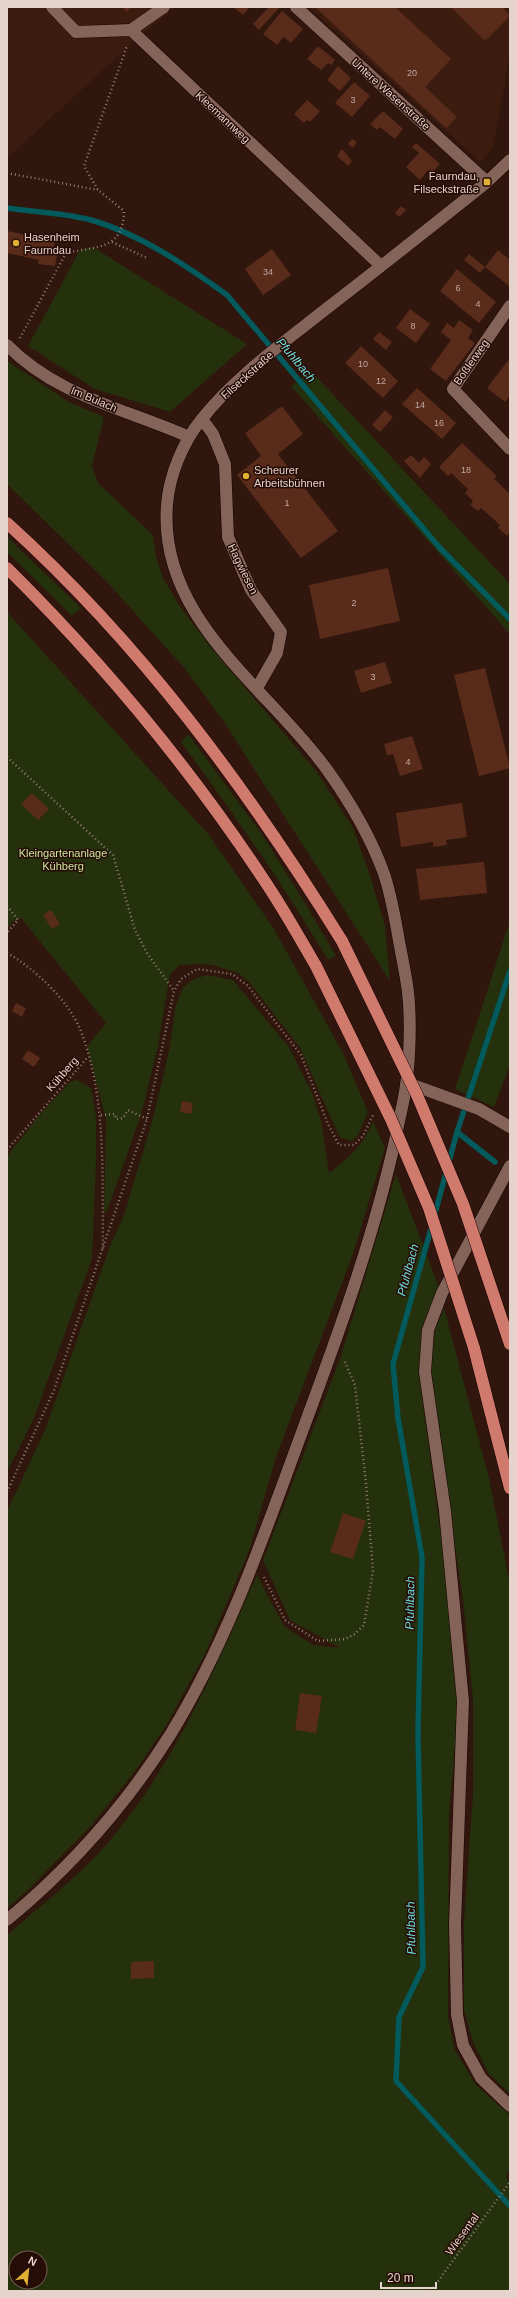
<svg xmlns="http://www.w3.org/2000/svg" width="517" height="2298" font-family="Arial,sans-serif">
<style>
.built{fill:#3d1c10}
.green{fill:#25300d;fill-rule:evenodd}
.lines{fill:none;stroke-linecap:round;stroke-linejoin:round}
.stream{stroke:#015a5b;stroke-width:5.5}
.building{fill:#592b1b}
.minor-casing{stroke:#160200;stroke-width:13}
.highway-casing{stroke:#160200;stroke-width:13}
.path{stroke:#927c73;stroke-width:2.5;stroke-dasharray:1 3;stroke-linecap:butt}
.minor{stroke:#846459;stroke-width:12}
.highway{stroke:#d0796d;stroke-width:12}
.highway-bridge-casing{stroke:#160200;stroke-width:13;stroke-linecap:butt}
.highway-bridge{stroke:#d0796d;stroke-width:12}
.poi-dot{fill:#e0b034;stroke:#250c04;stroke-width:1.5}
.labels{text-anchor:middle;stroke-width:3;stroke-linejoin:round;paint-order:stroke}
.number-label{font-size:9px;fill:#c3a9a0}
.street-label{font-size:11px;fill:#e6d3cc;stroke:#250c04}
.poi-label{font-size:11px;fill:#e6d3cc;stroke:#250c04;text-anchor:start}
.park-label{font-size:11px;fill:#cae69b;stroke:#250c04}
.water-label{font-size:12px;font-style:italic;fill:#6eddde;stroke:#250c04}
</style>
<rect width="100%" height="100%" fill="#30160c"/>
<!-- built -->
<g class="built">
<path d="M7 7H176L142 34 7 158Z"/>
<path d="M309 7H510V53L493 148 481 162Z"/>
</g>
<!-- green -->
<g class="green">
<path d="M93 247 247 344 170 412 95 389 28 346 80 250Z"/>
<path d="M7 361 69 402 104 417 92 466 98 483 153 535 156 557 163 578 181 608 213 650 317 772 353 828 370 875 385 926 390 981 224 722 186 670 107 582 7 484Z"/>
<path d="M311 371 510 584V634L291 386Z"/>
<path d="M7 537 81 608 72 616 7 552Z"/>
<path d="M7 612 209 835 274 929 343 1053 368 1112 358 1135 352 1141 341 1138 338 1134 300 1048 250 983 238 973 212 965 197 964 180 965 170 974 158 1046 142 1112 107 1211 104 1213 106 1120 87 1046 106 1023 21 918 12 922 7 929Z"/>
<path d="M188 734 261 833 302 898 336 956 328 960C283 884 233 813 181 742Z"/>
<path d="M510 921V1065L494 1107 455 1089Z"/>
<path d="M207 975 233 980 289 1047 312 1093 321 1120 329 1173C349 1158 363 1145 373 1121L385 1148 353 1254 276 1457 249 1551 206 1652 166 1726 132 1775 90 1827 27 1891 7 1908V1511L45 1430 110 1246 124 1215 153 1118 169 1051 176 1005 183 987 194 979Z"/>
<path d="M77 1080 91 1088 96 1117V1163L92 1259 34 1418 7 1472V1156L42 1112 70 1082Z"/>
<path d="M396 1174 440 1290 419 1374 450 1602 459 1702 449 1815 448 2017 455 2050 476 2085 510 2115V2170L506 2177 510 2182V2291H7V1935C40 1906 77 1878 106 1845 176 1763 213 1672 257 1575L284 1626 313 1645 340 1648 290 1620 263 1560 340 1359ZM16 2258H40V2282H16Z"/>
<path d="M444 1308 489 1478 510 1585V2094L488 2073 473 2042 464 2010V1921L473 1794V1700L463 1599 428 1372 433 1334Z"/>
</g>
<g class="lines">
<!-- stream -->
<g class="stream">
<path d="M7 208C34 212 66 213 91 220 140 234 187 266 227 295L439 547 510 619"/>
<path d="M457 1132 495 1162"/>
<path d="M434 1217 457 1132 510 971"/>
<path d="M432 1225 393 1364 398 1418 422 1557 418 1734 423 1967 399 2017 396 2081 510 2206"/>
</g>
</g>
<!-- building -->
<g class="building">
<path d="M123 7H133L126 12Z"/>
<path d="M233 7H250L243 15Z"/>
<path d="M269 7 279 8 259 30 253 24Z"/>
<path d="M315 7H395L451 59 425 87 457 117 446 128Z"/>
<path d="M451 7H502L510 16 485 41Z"/>
<path d="M282 11 303 29 291 43 284 37 277 45 263 34Z"/>
<path d="M318 46 335 60 331 65 328 63 321 70 307 59Z"/>
<path d="M338 66 351 78 340 91 327 80Z"/>
<path d="M354 82 370 96 352 117 335 103Z"/>
<path d="M307 100 320 111 310 122 307 120 304 123 294 114Z"/>
<path d="M383 111 403 129 395 139 380 127 377 130 370 124Z"/>
<path d="M352 139 357 142 353 148 348 144Z"/>
<path d="M416 143 440 164 432 173 428 170 420 180 406 167 419 153 412 147Z"/>
<path d="M342 149 352 161 348 166 337 156Z"/>
<path d="M401 206 406 210 399 217 395 213Z"/>
<path d="M7 231 43 238 44 234 56 236 53 251H58L55 266 38 264 39 260 7 253Z"/>
<path d="M272 249 291 275 263 295 245 269Z"/>
<path d="M498 250 510 260 509 286 485 267Z"/>
<path d="M469 254 485 267 480 273 464 260Z"/>
<path d="M457 269 496 302 479 323 440 291Z"/>
<path d="M410 309 430 324 416 343 396 328Z"/>
<path d="M459 320 473 330 468 338 475 343 446 381 430 369 451 340 441 332 447 323 454 328Z"/>
<path d="M379 332 392 342 386 350 373 339Z"/>
<path d="M361 346 398 381 383 398 345 363Z"/>
<path d="M510 358V396L505 402 487 388Z"/>
<path d="M417 388 456 423 442 439 402 404Z"/>
<path d="M282 406 303 434 278 454 338 531 301 558 237 475 261 456 245 433Z"/>
<path d="M385 410 393 417 380 432 372 425Z"/>
<path d="M462 443 497 476 494 479 510 494V532L507 536 498 528 500 525 481 508 478 511 470 505 473 501 465 493 468 489 451 473 448 476 439 467Z"/>
<path d="M411 455 419 463 424 457 431 464 420 478 404 461Z"/>
<path d="M388 568 400 621 320 639 309 585Z"/>
<path d="M385 662 392 683 361 693 354 671Z"/>
<path d="M485 668 510 768 479 776 454 675Z"/>
<path d="M412 736 423 769 400 776 393 754 387 755 384 744Z"/>
<path d="M32 793 49 809 38 820 21 804Z"/>
<path d="M462 803 467 837 446 840 447 845 433 847V842L401 847 396 813Z"/>
<path d="M484 862 487 893 420 900 416 869Z"/>
<path d="M51 910 60 924 52 929 43 915Z"/>
<path d="M16 1003 26 1008 22 1017 12 1011Z"/>
<path d="M28 1050 40 1058 34 1067 22 1059Z"/>
<path d="M182 1101 193 1103 191 1114 180 1112Z"/>
<path d="M343 1513 366 1521 353 1559 330 1552Z"/>
<path d="M300 1693 322 1696 316 1733 295 1730Z"/>
<path d="M154 1961V1978L131 1979V1962Z"/>
</g>
<g class="lines">
<defs>
<g id="minor">
<path d="M52 7 76 32 131 30 381 266"/>
<path d="M296 7 487 182"/>
<path d="M131 30 164 7"/>
<path d="M510 306 453 389 510 449"/>
<path d="M7 345C58 397 127 409 189 437"/>
<path d="M202 419 213 434 225 464 228 537 251 590 281 632 277 653 257 688"/>
<path d="M407 1083 479 1109 510 1127"/>
<path d="M510 1166 442 1293 428 1330 425 1372 445 1511 463 1701 455 1925 457 2015 463 2045 481 2078 510 2106"/>
<path d="M7 1920C71 1867 126 1805 170 1735 228 1641 264 1535 302 1432 338 1335 374 1237 396 1136 399 1119 404 1102 406 1085 410 1059 411 1018 408 992 406 975 402 958 399 941 395 918 391 893 383 871 370 836 350 802 328 771 269 688 158 620 167 505 169 476 183 442 201 420 233 379 277 348 317 316 374 272 431 227 487 182L510 160"/>
</g>
<g id="highway">
<path d="M7 523C141 644 247 788 342 941"/>
<path d="M7 568C103 663 190 768 264 880 283 908 299 937 316 966"/>
<path d="M474 1348 510 1488"/>
</g>
</defs>
<!-- minor casing -->
<use href="#minor" class="minor-casing"/>
<!-- highway casing -->
<use href="#highway" class="highway-casing"/>
<!-- path -->
<g class="path">
<path d="M7 173 98 190"/>
<path d="M112 242 147 258"/>
<path d="M20 338 66 253C98 246 123 250 124 211L98 190 84 166 127 46"/>
<path d="M7 757 113 855 135 930 147 953 174 991"/>
<path d="M7 906 18 920 7 933"/>
<path d="M7 953C34 968 68 1000 80 1029 107 1096 102 1178 103 1249"/>
<path d="M101 1115 115 1114 116 1119 123 1118 128 1110 147 1119"/>
<path d="M7 1150 88 1057"/>
<path d="M7 1492 54 1390 147 1119 174 991 181 979 197 969 232 974 248 986 301 1055 328 1124 339 1145H354L363 1136 373 1115"/>
<path d="M264 1577 285 1620 318 1641 345 1639 355 1634 364 1625 373 1571 366 1483 355 1385 344 1360"/>
<path d="M431 2291 510 2182"/>
</g>
<!-- minor -->
<use href="#minor" class="minor"/>
<!-- highway -->
<use href="#highway" class="highway"/>
<defs>
<g id="highway-bridge">
<path d="M342 941 417 1095 463 1204 510 1344"/>
<path d="M316 966 390 1117 429 1208 474 1348"/>
</g>
</defs>
<!-- highway-bridge casing -->
<use href="#highway-bridge" class="highway-bridge-casing"/>
<!-- highway-bridge -->
<use href="#highway-bridge" class="highway-bridge"/>
</g>
<!-- markers -->
<g class="poi-dot">
<rect x="483" y="178" width="8" height="8" rx="2"/>
<circle cx="16" cy="243" r="4"/>
<circle cx="246" cy="476" r="4"/>
</g>
<g class="labels">
<!-- number labels -->
<g class="number-label">
<text x="412" y="76">20</text>
<text x="353" y="103">3</text>
<text x="268" y="275">34</text>
<text x="458" y="291">6</text>
<text x="478" y="307">4</text>
<text x="413" y="329">8</text>
<text x="363" y="367">10</text>
<text x="381" y="384">12</text>
<text x="420" y="408">14</text>
<text x="439" y="426">16</text>
<text x="466" y="473">18</text>
<text x="287" y="506">1</text>
<text x="354" y="606">2</text>
<text x="373" y="680">3</text>
<text x="408" y="765">4</text>
</g>
<!-- street labels -->
<g class="street-label">
<text transform="translate(391 94) rotate(42)" y="4">Untere Wasenstraße</text>
<text transform="translate(223 117) rotate(43)" y="4">Kleemannweg</text>
<text transform="translate(471 362) rotate(-55)" y="4">Boßlerweg</text>
<text transform="translate(247 375) rotate(-42)" y="4">Filseckstraße</text>
<text transform="translate(94 399) rotate(23)" y="4">Im Bulach</text>
<text transform="translate(243 569) rotate(64)" y="4">Hagwiesen</text>
<text transform="translate(62 1074) rotate(-49)" y="4">Kühberg</text>
<text transform="translate(462 2234) rotate(-54)" y="4">Wiesental</text>
</g>
<!-- poi labels -->
<g class="poi-label">
<text x="479" y="180" text-anchor="end">Faurndau,<tspan x="479" dy="13">Filseckstraße</tspan></text>
<text x="24" y="241">Hasenheim<tspan x="24" dy="13">Faurndau</tspan></text>
<text x="254" y="474">Scheurer<tspan x="254" dy="13">Arbeitsbühnen</tspan></text>
</g>
<!-- park labels -->
<g class="park-label">
<text x="63" y="857">Kleingartenanlage<tspan x="63" dy="13">Kühberg</tspan></text>
</g>
<!-- water labels -->
<g class="water-label">
<text transform="translate(296 360) rotate(50)" y="4">Pfuhlbach</text>
<text transform="translate(408 1270) rotate(-75)" y="4">Pfuhlbach</text>
<text transform="translate(410 1603) rotate(-89)" y="4">Pfuhlbach</text>
<text transform="translate(411 1928) rotate(-91)" y="4">Pfuhlbach</text>
</g>
</g>
<!-- border -->
<rect width="517" height="2298" fill="none" stroke="#e6d3cc" stroke-width="16"/>
<!-- north arrow -->
<g transform="translate(28 2270) rotate(27)"><circle r="19" fill="#250c04" stroke="#725c54"/>
<path d="M0-3L7 15L0 10L-7 15Z" fill="#e0b034"/>
<text y="-6" font-size="11" font-weight="bold" text-anchor="middle" fill="#e6d3cc">N</text>
</g>
<!-- scale -->
<path d="M381 2282v6h55v-6" fill="none" stroke="#e6d3cc" stroke-width="2"/>
<text x="387" y="2282" font-size="12" fill="#e6d3cc" stroke="#250c04" stroke-width="3" paint-order="stroke">20 m</text>
</svg>
